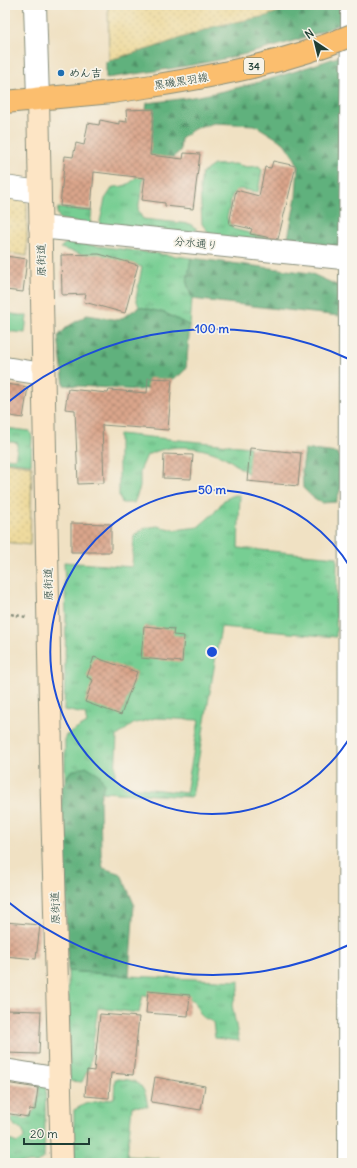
<svg xmlns="http://www.w3.org/2000/svg" width="357" height="1168" font-family="Delius,'Klee One',sans-serif">
<style>
.grass{fill:url(#grass-tufts);stroke:#4b8664;fill-rule:evenodd}
.forest{fill:url(#forest-firs);stroke:#407758}
.sand{fill:url(#sand-dots);stroke:#868c69}
.building{fill:url(#building-cross-hatch)}
.lines{fill:none;stroke-linecap:round;stroke-linejoin:round}
.street-casing{stroke:#888f7c;stroke-width:24}
.secondary-casing{stroke:#888f7c;stroke-width:24}
.primary-casing{stroke:#888f7c;stroke-width:24}
.path{stroke:#888f7c;stroke-width:2.5;stroke-dasharray:3 3;stroke-linecap:butt}
.street{stroke:#fff;stroke-width:22}
.secondary{stroke:#fde5c5;stroke-width:22}
.primary{stroke:#fbbe6e;stroke-width:22}
.primary-bridge-casing{stroke:#888f7c;stroke-width:24;stroke-linecap:butt}
.primary-bridge{stroke:#fbbe6e;stroke-width:22}
.ring{fill:none;stroke:#1d4ed8;stroke-width:2}
.poi-dot{fill:#1f6fb2;stroke:#f7f3e8;stroke-width:1.5}
.labels{text-anchor:middle;stroke-width:3.5;stroke-linejoin:round;paint-order:stroke}
.shield{fill:#f7f3e8;stroke:#60746a;stroke-width:1}
.shield-label{font-size:10px;font-weight:bold;fill:#1f3d34}
.poi-label{font-size:11px;font-weight:bold;fill:#1f3d34;stroke:#f7f3e8;text-anchor:start}
.street-label{font-size:11px;fill:#1f3d34;stroke:#f7f3e8}
.centre{fill:#1d4ed8;stroke:#f7f3e8;stroke-width:2}
.ring-label{font-size:12px;text-anchor:middle;font-weight:bold;fill:#1d4ed8;stroke:#f7f3e8;stroke-width:3.5;stroke-linejoin:round;paint-order:stroke}
</style>
<defs>
<pattern id="grass-tufts" width="24" height="20" patternUnits="userSpaceOnUse"><rect width="24" height="20" fill="#77ce93"/><path d="M3 7l-1-3M5 7V3M7 7l1-3M15 17l-1-3M17 17v-4M19 17l1-3" fill="none" stroke="#61a879"/></pattern>
<pattern id="forest-firs" width="22" height="20" patternUnits="userSpaceOnUse"><rect width="22" height="20" fill="#61b17d"/><path d="M5 1l3.5 6h-7zM16 11l3.5 6h-7z" fill="#4f9167"/></pattern>
<pattern id="sand-dots" width="8" height="8" patternUnits="userSpaceOnUse"><rect width="8" height="8" fill="#eeda9e"/><path d="M2 2h.1M6 6h.1" fill="none" stroke="#ccbc89" stroke-width="1.8" stroke-linecap="round"/></pattern>
<pattern id="building-cross-hatch" width="8" height="8" patternUnits="userSpaceOnUse"><rect width="8" height="8" fill="#daa58b"/><path d="M0 0l8 8M0 8l8-8" fill="none" stroke="#b08872"/></pattern>
</defs>
<rect width="100%" height="100%" fill="#f7f3e8"/>
<filter id="ink" filterUnits="userSpaceOnUse"><feTurbulence type="fractalNoise" baseFrequency=".025" numOctaves="2"/><feDisplacementMap in="SourceGraphic" scale="8" xChannelSelector="R" yChannelSelector="G"/><feConvolveMatrix kernelMatrix="1 2 1 2 8 2 1 2 1" color-interpolation-filters="sRGB"/></filter>
<filter id="wash" filterUnits="userSpaceOnUse"><feTurbulence type="fractalNoise" baseFrequency=".012" numOctaves="4" result="noise"/><feDisplacementMap in="SourceGraphic" scale="16" xChannelSelector="R" yChannelSelector="G"/><feGaussianBlur stdDeviation="0.9" result="paint"/><feColorMatrix in="noise" values="0 0 0 0 0 0 0 0 0 0 0 0 0 0 0 0 0 1.4 0 .05"/><feComposite in="paint" operator="in"/></filter>
<g filter="url(#wash)">
<rect width="100%" height="100%" fill="#f0e1c3"/>
<!-- grass -->
<g class="grass">
<path d="M235 164 247 167 259 166 262 170 258 192 239 189 232 196 227 218 233 229 280 240 288 238 291 247 212 237 202 224 200 187 202 173 214 165Z"/>
<path d="M140 171 144 175 138 211 143 219 190 224 197 229 192 237 99 226 105 199 113 187C127 187 133 183 140 171Z"/>
<path d="M58 208 92 211 90 225 60 219 57 213Z"/>
<path d="M67 242 191 258 187 283 192 299 190 326 165 313 139 307 136 298 142 267 88 256 60 248Z"/>
<path d="M5 313 27 316 25 333 5 331Z"/>
<path d="M5 428 30 431 32 437 31 464 5 461V458L15 459 18 443 5 441Z"/>
<path d="M119 434 250 447 249 474C239 468 230 459 220 455 195 445 171 444 147 455L140 471V487L134 503H122L119 496Z"/>
<path d="M234 495H240L238 548 337 557 336 637 221 627 192 797 65 790V736L87 723 85 714 64 710 66 617 64 562 132 567 134 535 145 528 157 526 175 530 198 527 214 513 224 500ZM155 718 199 720 186 793 124 786 115 776 117 736 133 724Z"/>
<path d="M68 971 129 976 239 981V988L232 1005 239 1041 215 1038 213 1022 202 1017 193 1000 143 995 139 1013 98 1008 90 1065 82 1082 70 1081Z"/>
<path d="M115 1079C138 1079 145 1084 148 1107L132 1106 127 1156 158 1158 157 1163H74V1110L85 1104 114 1098Z"/>
<path d="M40 1082H46L44 1158 38 1163H5V1138L17 1143 24 1138 23 1131 15 1126 11 1120 12 1117 27 1119C40 1105 38 1100 40 1082Z"/>
</g>
<!-- forest -->
<g class="forest">
<path d="M298 5H348V21C271 54 188 67 106 78V62L120 57 152 48 215 26 266 16Z"/>
<path d="M346 54 343 252 291 247 288 238 296 197 298 166 295 159 284 143 255 125 214 123 194 129 181 138 180 151 156 172 141 143 147 103C164 101 182 99 199 96 249 87 298 71 346 54Z"/>
<path d="M191 258 310 273 341 287 339 316 192 299 187 283Z"/>
<path d="M139 307 165 313 190 326 186 369 180 375 160 385 140 390 64 385 58 336 67 327 87 315 119 320Z"/>
<path d="M305 449 337 453 342 459 343 482 336 502 322 503 311 496 303 488 302 470Z"/>
<path d="M86 766 99 774 104 784 100 799 101 854 103 868 121 874 134 904 129 976 68 971 61 789 70 772Z"/>
</g>
<!-- sand -->
<g class="sand">
<path d="M108 5H298L266 16 215 26 152 48 109 60Z"/>
<path d="M5 196 24 199 27 204V256L5 252Z"/>
<path d="M5 462 32 466 30 545 5 542Z"/>
</g>
<g id="blocks">
<!-- building -->
<g class="building">
<path d="M154 109 150 155 183 159 184 153 200 154 193 209 165 206V203L142 200 145 178 94 172 91 209 60 206 65 156 73 157 76 143 84 145 88 123 99 125 100 120 119 124V121L127 122 126 110Z"/>
<path d="M273 161 296 166 278 239 250 234 252 229 229 224 236 190 259 196 265 167 271 168Z"/>
<path d="M99 254 138 265 125 313 84 302 86 294 62 295 61 255Z"/>
<path d="M5 256 27 259 23 292 5 290Z"/>
<path d="M148 378 172 379 168 430 102 425 104 483 78 484 75 410 65 409 68 389 108 393 109 390 147 393Z"/>
<path d="M5 384 28 387 23 418 5 415Z"/>
<path d="M250 448 301 453 298 486 247 481Z"/>
<path d="M164 454 193 455 191 479 163 478Z"/>
<path d="M71 523 111 524V552H71Z"/>
<path d="M144 626 174 629 173 635 184 636 182 662 141 658Z"/>
<path d="M94 657 137 672 121 715 85 702 93 680 87 677Z"/>
<path d="M5 922 40 925 36 959 5 956Z"/>
<path d="M148 991 190 995 188 1016 146 1013Z"/>
<path d="M5 1010 41 1011 39 1054 5 1053Z"/>
<path d="M100 1014 139 1017 133 1075 111 1073 109 1098 85 1096 87 1070 94 1071Z"/>
<path d="M155 1077 205 1086 201 1110 151 1102Z"/>
<path d="M5 1083 38 1088 35 1110 30 1109 28 1117 5 1113Z"/>
</g>
</g>
</g>
<g filter="url(#ink)">
<use href="#blocks" fill-opacity="0" stroke="#888f7c" stroke-width="1"/>
<g class="lines">
<defs>
<g id="street">
<path d="M35 5 38 98"/>
<path d="M5 187 39 192"/>
<path d="M40 227 352 259"/>
<path d="M5 368 43 374"/>
<path d="M5 1070 60 1079"/>
<path d="M349 1163 350 259 352 11"/>
</g>
<path id="secondary" d="M38 98 52 804 62 1163"/>
<path id="primary" d="M5 102 112 92 152 86"/>
</defs>
<!-- street casing -->
<use href="#street" class="street-casing"/>
<!-- secondary casing -->
<use href="#secondary" class="secondary-casing"/>
<!-- primary casing -->
<use href="#primary" class="primary-casing"/>
<!-- path -->
<path class="path" d="M5 613 26 617"/>
<!-- street -->
<use href="#street" class="street"/>
<!-- secondary -->
<use href="#secondary" class="secondary"/>
<!-- primary -->
<use href="#primary" class="primary"/>
<defs>
<path id="primary-bridge" d="M152 86C220 75 289 62 352 35"/>
</defs>
<!-- primary-bridge casing -->
<use href="#primary-bridge" class="primary-bridge-casing"/>
<!-- primary-bridge -->
<use href="#primary-bridge" class="primary-bridge"/>
</g>
</g>
<!-- distance rings -->
<g class="ring">
<path d="M352 734A162 162 0 1 1 352 570"/>
<path d="M351 944A323 323 0 0 1 7 901M7 403A323 323 0 0 1 351 360"/>
</g>
<!-- markers -->
<circle class="poi-dot" cx="61" cy="73" r="4"/>
<g class="labels">
<!-- shield labels -->
<rect class="shield" x="244" y="58" width="20" height="16" rx="3"/>
<g class="shield-label">
<text x="254" y="70">34</text>
</g>
<!-- poi labels -->
<g class="poi-label">
<text x="69" y="77">めん吉</text>
</g>
<!-- street labels -->
<g class="street-label">
<text transform="translate(181 81) rotate(-9)" y="4">黒磯黒羽線</text>
<text transform="translate(196 243) rotate(6)" y="4">分水通り</text>
<text transform="translate(41 260) rotate(-91)" y="4">原街道</text>
<text transform="translate(48 584) rotate(-91)" y="4">原街道</text>
<text transform="translate(55 908) rotate(-92)" y="4">原街道</text>
</g>
</g>
<circle cx="212" cy="652" r="6" class="centre"/>
<g class="ring-label">
<text x="212" y="333">100 m</text>
<text x="212" y="494">50 m</text>
</g>
<!-- margin -->
<rect width="357" height="1168" fill="none" stroke="#f7f3e8" stroke-width="20"/>
<!-- north arrow -->
<g transform="translate(315 42) rotate(325)" stroke="#f7f3e8" stroke-width="3" paint-order="stroke">
<path d="M0-3L7 15L0 10L-7 15Z" fill="#1f3d34"/>
<text y="-6" font-size="11" font-weight="bold" text-anchor="middle" fill="#1f3d34">N</text>
</g>
<!-- scale -->
<path d="M24 1138v6h65v-6" fill="none" stroke="#1f3d34" stroke-width="2"/>
<text x="30" y="1138" font-size="12" fill="#1f3d34" stroke="#f7f3e8" stroke-width="3" paint-order="stroke">20 m</text>
</svg>
